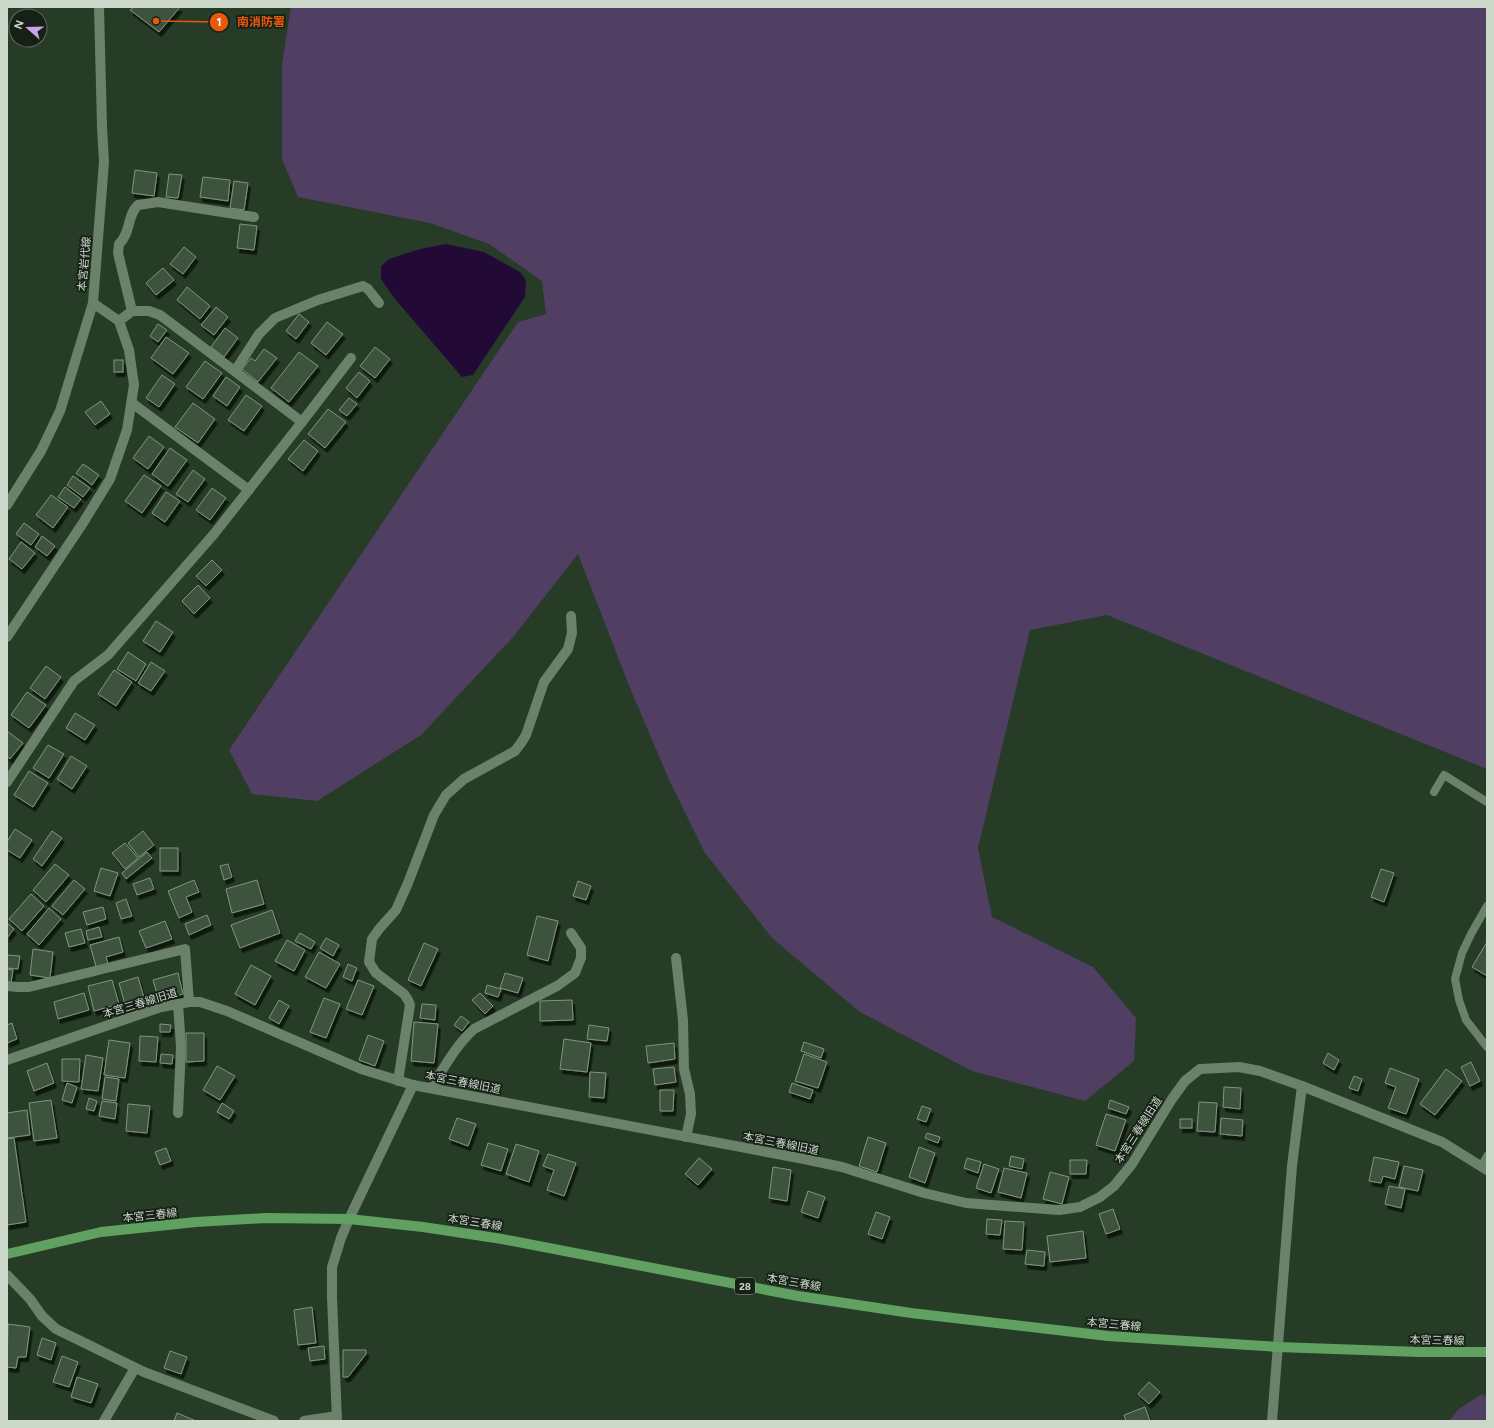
<svg xmlns="http://www.w3.org/2000/svg" width="1494" height="1428" font-family="Figtree,'Noto Sans JP',sans-serif">
<style>
.green{fill:#513e63}
.water{fill:#230a36}
.building{fill:#3c523c;stroke:#7e977d;filter:url(#shadow)}
.lines{fill:none;stroke-linecap:round;stroke-linejoin:round}
.lane{stroke:#6a8269;stroke-width:8}
.street{stroke:#6a8269;stroke-width:10}
.secondary{stroke:#6a8269;stroke-width:10}
.primary{stroke:#60a162;stroke-width:10}
.labels{text-anchor:middle;stroke-width:3.5;stroke-linejoin:round;paint-order:stroke}
.shield{fill:#162016;stroke:#95a194;stroke-width:1}
.shield-label{font-size:10px;font-weight:bold;fill:#cbd8ca}
.street-label{font-size:11px;fill:#cbd8ca;stroke:#162016}
.leader{fill:none;stroke:#e8590c;stroke-width:1.5}
.callout-dot{fill:#e8590c;stroke:#162016;stroke-width:1.5}
.mark-label{font-size:12px;text-anchor:middle;font-weight:bold;fill:#fff}
.callout-label{font-size:12px;text-anchor:middle;font-weight:bold;fill:#e8590c;stroke:#162016;stroke-width:3.5;stroke-linejoin:round;paint-order:stroke}
</style>
<defs>
<filter id="shadow"><feDropShadow dx="2.5" dy="4.5" stdDeviation="0" flood-color="#0009"/></filter>
</defs>
<rect width="100%" height="100%" fill="#263c26"/>
<!-- green -->
<g class="green">
<path d="M291 7H1487V769L1107 615 1030 630 978 848 992 917 1093 967 1136 1018 1134 1061 1085 1101 972 1071 860 1012 772 938 705 853 670 782 630 688 578 554 514 636 421 735 317 801 252 794 229 750 518 322 546 314 542 281 489 244 430 223 298 197 282 159V64Z"/>
<path d="M1482 1394 1487 1397V1421H1449L1459 1409Z"/>
</g>
<!-- water -->
<path class="water" d="M446 244 484 252 520 272 526 280 525 297 473 375 462 377 395 299 381 279V266L389 259 420 249Z"/>
<!-- building -->
<g class="building">
<path d="M134 7H180L159 32 130 10Z"/>
<path d="M135 170 157 173 154 196 132 193Z"/>
<path d="M169 174 182 175 178 198 166 197Z"/>
<path d="M203 177 230 180 228 201 200 197Z"/>
<path d="M234 181 248 183 244 210 230 208Z"/>
<path d="M240 224 257 226 254 250 237 248Z"/>
<path d="M184 247 196 257 183 274 170 264Z"/>
<path d="M163 268 174 280 156 295 146 283Z"/>
<path d="M187 287 210 306 200 319 177 300Z"/>
<path d="M216 307 228 317 214 335 201 325Z"/>
<path d="M299 314 309 322 296 339 286 331Z"/>
<path d="M327 322 343 334 326 355 311 343Z"/>
<path d="M158 324 167 330 158 342 150 336Z"/>
<path d="M225 328 238 338 224 357 211 347Z"/>
<path d="M166 337 189 353 173 374 151 358Z"/>
<path d="M375 347 390 359 375 378 360 366Z"/>
<path d="M264 349 277 358 258 382 242 369 251 358 255 361Z"/>
<path d="M299 352 318 366 289 402 271 388Z"/>
<rect x="114" y="360" width="9" height="12"/>
<path d="M205 361 222 373 203 399 186 387Z"/>
<path d="M359 372 370 381 357 398 346 388Z"/>
<path d="M162 375 175 384 159 407 146 398Z"/>
<path d="M226 377 240 387 227 406 213 396Z"/>
<path d="M246 395 262 406 244 431 228 420Z"/>
<path d="M349 398 357 404 347 416 339 410Z"/>
<path d="M101 401 110 414 95 425 85 412Z"/>
<path d="M193 403 215 419 198 443 175 427Z"/>
<path d="M328 409 346 422 325 448 308 434Z"/>
<path d="M149 436 164 447 148 469 133 458Z"/>
<path d="M304 440 318 451 303 471 288 459Z"/>
<path d="M170 448 187 460 168 486 152 474Z"/>
<path d="M83 464 99 475 92 485 76 473Z"/>
<path d="M193 470 205 479 188 502 176 494Z"/>
<path d="M144 475 161 486 142 513 125 501Z"/>
<path d="M73 476 90 488 83 497 67 485Z"/>
<path d="M65 487 81 499 74 508 58 497Z"/>
<path d="M212 488 226 498 210 520 196 510Z"/>
<path d="M166 492 180 501 165 522 152 513Z"/>
<path d="M51 495 68 507 53 528 36 515Z"/>
<path d="M24 523 39 534 31 545 16 534Z"/>
<path d="M42 536 55 546 47 556 35 547Z"/>
<path d="M21 542 35 553 22 569 9 559Z"/>
<path d="M212 560 222 570 206 586 196 576Z"/>
<path d="M198 585 210 598 194 614 182 601Z"/>
<path d="M156 621 173 632 160 652 143 641Z"/>
<path d="M128 652 146 664 136 681 117 669Z"/>
<path d="M151 662 165 671 151 691 138 683Z"/>
<path d="M46 666 61 677 45 699 30 688Z"/>
<path d="M114 670 132 682 116 706 98 694Z"/>
<path d="M27 692 46 705 29 728 11 715Z"/>
<path d="M75 713 95 725 85 740 66 728Z"/>
<path d="M7 731 23 743 10 759 7 756Z"/>
<path d="M48 745 64 754 49 778 33 768Z"/>
<path d="M71 756 87 766 72 789 57 779Z"/>
<path d="M29 771 48 783 33 807 14 795Z"/>
<path d="M15 829 32 840 20 858 7 850V842Z"/>
<path d="M52 831 62 838 42 866 33 859Z"/>
<path d="M143 831 154 845 139 857 128 843Z"/>
<path d="M125 843 138 858 125 869 112 853Z"/>
<rect x="160" y="848" width="18" height="23"/>
<path d="M147 852 152 858 126 879 122 873Z"/>
<path d="M55 864 69 875 46 902 33 890Z"/>
<path d="M228 864 232 877 224 880 220 866Z"/>
<path d="M101 868 118 873 110 896 94 891Z"/>
<path d="M1381 869 1394 873 1384 902 1371 897Z"/>
<path d="M150 878 154 889 137 895 133 884Z"/>
<path d="M74 880 85 889 63 915 52 906Z"/>
<path d="M194 880 199 892 186 897 192 912 179 918 168 891Z"/>
<path d="M257 880 264 904 232 913 226 889Z"/>
<path d="M578 881 591 886 586 900 573 896Z"/>
<path d="M31 894 44 906 22 931 9 919Z"/>
<path d="M126 899 132 916 121 919 116 903Z"/>
<path d="M103 907 106 919 87 925 83 912Z"/>
<path d="M49 908 61 919 39 945 27 934Z"/>
<path d="M272 910 280 933 240 948 231 925Z"/>
<path d="M207 915 211 925 189 935 185 924Z"/>
<path d="M537 916 558 921 548 961 527 955Z"/>
<path d="M165 921 172 939 146 948 139 931Z"/>
<path d="M7 923 14 929 7 938Z"/>
<path d="M99 927 102 937 88 940 86 931Z"/>
<path d="M81 929 85 943 69 947 65 933Z"/>
<path d="M300 933 315 942 311 949 295 941Z"/>
<path d="M119 937 123 952 106 957 109 967 97 970 90 945Z"/>
<path d="M326 938 339 945 333 956 320 948Z"/>
<path d="M287 940 305 950 294 971 275 961Z"/>
<path d="M1487 942V976L1472 967Z"/>
<path d="M424 943 438 949 421 986 408 980Z"/>
<path d="M33 949 53 952 50 978 30 975Z"/>
<path d="M319 952 340 964 326 988 305 977Z"/>
<path d="M7 955 20 956 18 969 7 968Z"/>
<path d="M348 964 357 968 352 981 343 977Z"/>
<path d="M251 965 271 976 255 1005 235 994Z"/>
<path d="M7 969 13 970 11 983H7Z"/>
<path d="M178 973 183 994 159 1001 153 980Z"/>
<path d="M505 973 523 978 518 993 500 988Z"/>
<path d="M138 977 146 1005 127 1011 119 983Z"/>
<path d="M112 980 119 1004 94 1011 88 986Z"/>
<path d="M358 980 374 986 362 1015 346 1009Z"/>
<path d="M487 985 501 989 498 997 485 993Z"/>
<path d="M84 993 89 1010 58 1019 54 1002Z"/>
<path d="M480 993 493 1006 485 1014 472 1000Z"/>
<path d="M324 998 340 1004 326 1038 310 1032Z"/>
<path d="M279 1000 289 1006 279 1024 269 1018Z"/>
<path d="M572 1000 573 1020 540 1021V1001Z"/>
<path d="M422 1004 436 1005 435 1020 420 1018Z"/>
<path d="M461 1016 469 1022 462 1031 454 1025Z"/>
<path d="M414 1022 438 1024 434 1063 411 1061Z"/>
<path d="M12 1023 17 1039 7 1043V1025Z"/>
<path d="M160 1024 171 1025 170 1032H160Z"/>
<path d="M589 1025 609 1028 607 1041 587 1039Z"/>
<path d="M186 1033H204V1061L186 1062Z"/>
<path d="M368 1035 384 1041 375 1066 359 1060Z"/>
<path d="M140 1036 158 1037 156 1062 139 1061Z"/>
<path d="M564 1039 591 1043 587 1072 560 1069Z"/>
<path d="M109 1040 130 1043 125 1078 104 1075Z"/>
<path d="M804 1042 824 1049 821 1058 801 1051Z"/>
<path d="M674 1043 675 1059 648 1063 646 1046Z"/>
<path d="M1328 1053 1339 1060 1334 1070 1323 1063Z"/>
<path d="M161 1054 173 1055 172 1064 160 1063Z"/>
<path d="M804 1054 827 1062 818 1088 795 1081Z"/>
<path d="M86 1055 103 1058 98 1091 81 1089Z"/>
<path d="M62 1059H80L79 1082 62 1081Z"/>
<path d="M1471 1062 1480 1081 1470 1086 1461 1067Z"/>
<path d="M47 1063 54 1083 34 1091 27 1071Z"/>
<path d="M217 1066 235 1076 220 1100 203 1090Z"/>
<path d="M674 1067 676 1082 655 1085 653 1069Z"/>
<path d="M1390 1068 1419 1079 1406 1114 1388 1108 1396 1087 1385 1083Z"/>
<path d="M1446 1069 1462 1081 1435 1115 1420 1104Z"/>
<path d="M590 1072 606 1073 604 1098 589 1097Z"/>
<path d="M1354 1076 1362 1079 1358 1091 1349 1088Z"/>
<path d="M105 1077 119 1079 116 1101 102 1099Z"/>
<path d="M67 1083 77 1087 72 1103 62 1100Z"/>
<path d="M792 1083 813 1090 810 1099 789 1092Z"/>
<path d="M1224 1087 1241 1088 1240 1109 1223 1107Z"/>
<path d="M660 1090H674L673 1111H660Z"/>
<path d="M89 1098 97 1101 94 1111 86 1109Z"/>
<path d="M51 1100 57 1138 34 1141 29 1103Z"/>
<path d="M1110 1100 1129 1107 1126 1114 1108 1108Z"/>
<path d="M102 1101 117 1103 115 1119 99 1116Z"/>
<path d="M1199 1102 1217 1103 1215 1132 1197 1131Z"/>
<path d="M222 1103 234 1111 229 1119 217 1112Z"/>
<path d="M128 1104 150 1106 147 1133 126 1131Z"/>
<path d="M922 1106 931 1109 926 1122 917 1119Z"/>
<path d="M27 1110 30 1135 7 1138V1113Z"/>
<path d="M1106 1114 1126 1120 1115 1151 1096 1145Z"/>
<path d="M457 1118 476 1124 468 1146 449 1139Z"/>
<path d="M1221 1118 1243 1120 1242 1136 1220 1134Z"/>
<rect x="1180" y="1119" width="12" height="9"/>
<path d="M927 1133 940 1137 938 1143 925 1138Z"/>
<path d="M868 1137 886 1143 877 1172 859 1166Z"/>
<path d="M14 1138 26 1222 7 1225V1139Z"/>
<path d="M488 1143 508 1149 501 1171 481 1165Z"/>
<path d="M516 1144 539 1151 529 1182 506 1174Z"/>
<path d="M919 1147 935 1153 925 1183 909 1177Z"/>
<path d="M166 1148 171 1161 160 1165 155 1152Z"/>
<path d="M548 1154 576 1163 564 1196 547 1190 554 1170 543 1166Z"/>
<path d="M1011 1156 1024 1159 1022 1169 1009 1166Z"/>
<path d="M1374 1157 1399 1162 1395 1179 1383 1176 1381 1183 1369 1181Z"/>
<path d="M699 1158 712 1169 698 1185 685 1174Z"/>
<path d="M967 1158 981 1162 978 1173 964 1168Z"/>
<path d="M1070 1160H1087L1086 1174H1070Z"/>
<path d="M984 1164 999 1169 991 1193 976 1188Z"/>
<path d="M1404 1166 1423 1170 1418 1191 1399 1187Z"/>
<path d="M773 1167 791 1170 787 1201 769 1198Z"/>
<path d="M1004 1168 1027 1173 1021 1198 998 1192Z"/>
<path d="M1050 1172 1069 1177 1062 1204 1043 1199Z"/>
<path d="M1389 1186 1405 1189 1401 1208 1385 1204Z"/>
<path d="M808 1191 825 1197 818 1218 801 1212Z"/>
<path d="M1113 1209 1120 1229 1106 1234 1099 1214Z"/>
<path d="M876 1212 890 1217 882 1239 868 1234Z"/>
<path d="M987 1219 1002 1220 1000 1235 986 1234Z"/>
<path d="M1005 1221 1024 1222 1022 1250 1003 1249Z"/>
<path d="M1083 1231 1086 1258 1050 1262 1047 1236Z"/>
<path d="M1027 1250 1045 1252 1044 1266 1025 1264Z"/>
<path d="M312 1307 316 1343 298 1345 294 1310Z"/>
<path d="M8 1324 30 1327 26 1357H18L16 1368 7 1367Z"/>
<path d="M42 1338 56 1343 51 1360 37 1355Z"/>
<path d="M324 1346 325 1359 310 1361 308 1348Z"/>
<path d="M343 1350H366V1354L348 1377H343Z"/>
<path d="M170 1351 187 1357 181 1374 164 1368Z"/>
<path d="M62 1356 78 1362 69 1387 53 1382Z"/>
<path d="M77 1377 98 1384 91 1403 71 1397Z"/>
<path d="M1149 1382 1160 1392 1149 1404 1138 1394Z"/>
<path d="M1145 1407 1150 1421H1126L1124 1415Z"/>
<path d="M177 1413 196 1421H174Z"/>
</g>
<g class="lines">
<!-- lane -->
<g class="lane">
<path d="M1434 792 1444 775 1487 802"/>
<path d="M1487 906 1471 934 1462 953 1455 979 1459 1000 1466 1020 1487 1047"/>
<path d="M1481 1167 1487 1156"/>
</g>
<!-- street -->
<g class="street">
<path d="M132 311 118 253 119 244C131 233 127 215 138 205L158 202 254 217"/>
<path d="M235 371 259 334 275 318 318 300 363 286 368 289 379 303"/>
<path d="M132 403 249 490"/>
<path d="M302 422 351 358"/>
<path d="M7 782 74 681 108 655 214 534 302 422 160 315 149 311H132L119 321"/>
<path d="M676 958 683 1020 684 1069 690 1094 691 1114 686 1137"/>
<path d="M7 986 18 987H29L185 949 189 1002"/>
<path d="M178 1004 181 1047 178 1113"/>
<path d="M7 1060 161 1007 189 1002H200L227 1011 361 1069 413 1085 804 1159 842 1167 924 1193 966 1203 1059 1210 1080 1207 1100 1197 1114 1186 1132 1164 1172 1099 1185 1081 1200 1069 1239 1067 1260 1071 1302 1086"/>
<path d="M398 1081 410 1005 408 1000 404 994 376 973 369 962 372 939 379 929 396 910 408 883 434 815 446 795 464 779 515 751 521 743 526 735 544 682 568 649 572 633 571 616"/>
<path d="M431 1088C444 1068 456 1045 474 1029L557 986 575 973 581 958V948L571 933"/>
<path d="M7 1275 30 1299 42 1316 56 1329 144 1372 274 1421"/>
<path d="M104 1421 135 1368"/>
<path d="M304 1421 337 1416"/>
<path d="M337 1421 332 1297V1267L341 1238 349 1219 413 1085"/>
</g>
<!-- secondary -->
<g class="secondary">
<path d="M7 505 41 451 60 411 93 303 104 162 102 127 99 7"/>
<path d="M7 637 83 523 110 479 127 430 134 385 129 350 119 321 93 303"/>
<path d="M1272 1421 1292 1166 1302 1086 1442 1142 1487 1170"/>
</g>
<!-- primary -->
<path class="primary" d="M7 1254 101 1232 196 1222 266 1218 349 1219 423 1227 502 1239 798 1296 911 1313 1108 1336 1278 1347 1419 1352H1487"/>
</g>
<g class="labels">
<!-- shield labels -->
<rect class="shield" x="735" y="1278" width="20" height="16" rx="3"/>
<g class="shield-label">
<text x="745" y="1290">28</text>
</g>
<!-- street labels -->
<g class="street-label">
<text transform="translate(84 264) rotate(-85)" y="4">本宮岩代線</text>
<text transform="translate(140 1003) rotate(-17)" y="4">本宮三春線旧道</text>
<text transform="translate(463 1082) rotate(11)" y="4">本宮三春線旧道</text>
<text transform="translate(1138 1130) rotate(-57)" y="4">本宮三春線旧道</text>
<text transform="translate(781 1143) rotate(11)" y="4">本宮三春線旧道</text>
<text transform="translate(150 1215) rotate(-6)" y="4">本宮三春線</text>
<text transform="translate(475 1222) rotate(9)" y="4">本宮三春線</text>
<text transform="translate(794 1282) rotate(10)" y="4">本宮三春線</text>
<text transform="translate(1114 1324) rotate(5)" y="4">本宮三春線</text>
<text transform="translate(1437 1340) rotate(1)" y="4">本宮三春線</text>
</g>
</g>
<!-- callouts -->
<path class="leader" d="M156 21L219 22"/>
<g class="callout-dot">
<circle cx="156" cy="21" r="4"/>
<circle cx="219" cy="22" r="10"/>
</g>
<g class="mark-label">
<text x="219" y="26">1</text>
</g>
<g class="callout-label">
<text x="261" y="26">南消防署</text>
</g>
<!-- border -->
<rect width="1494" height="1428" fill="none" stroke="#cbd8ca" stroke-width="16"/>
<!-- north arrow -->
<g transform="translate(28 28) rotate(290)"><circle r="19" fill="#162016" stroke="#5e6a5e"/>
<path d="M0-3L7 15L0 10L-7 15Z" fill="#c9a5ee"/>
<text y="-6" font-size="11" font-weight="bold" text-anchor="middle" fill="#cbd8ca">N</text>
</g>
</svg>
